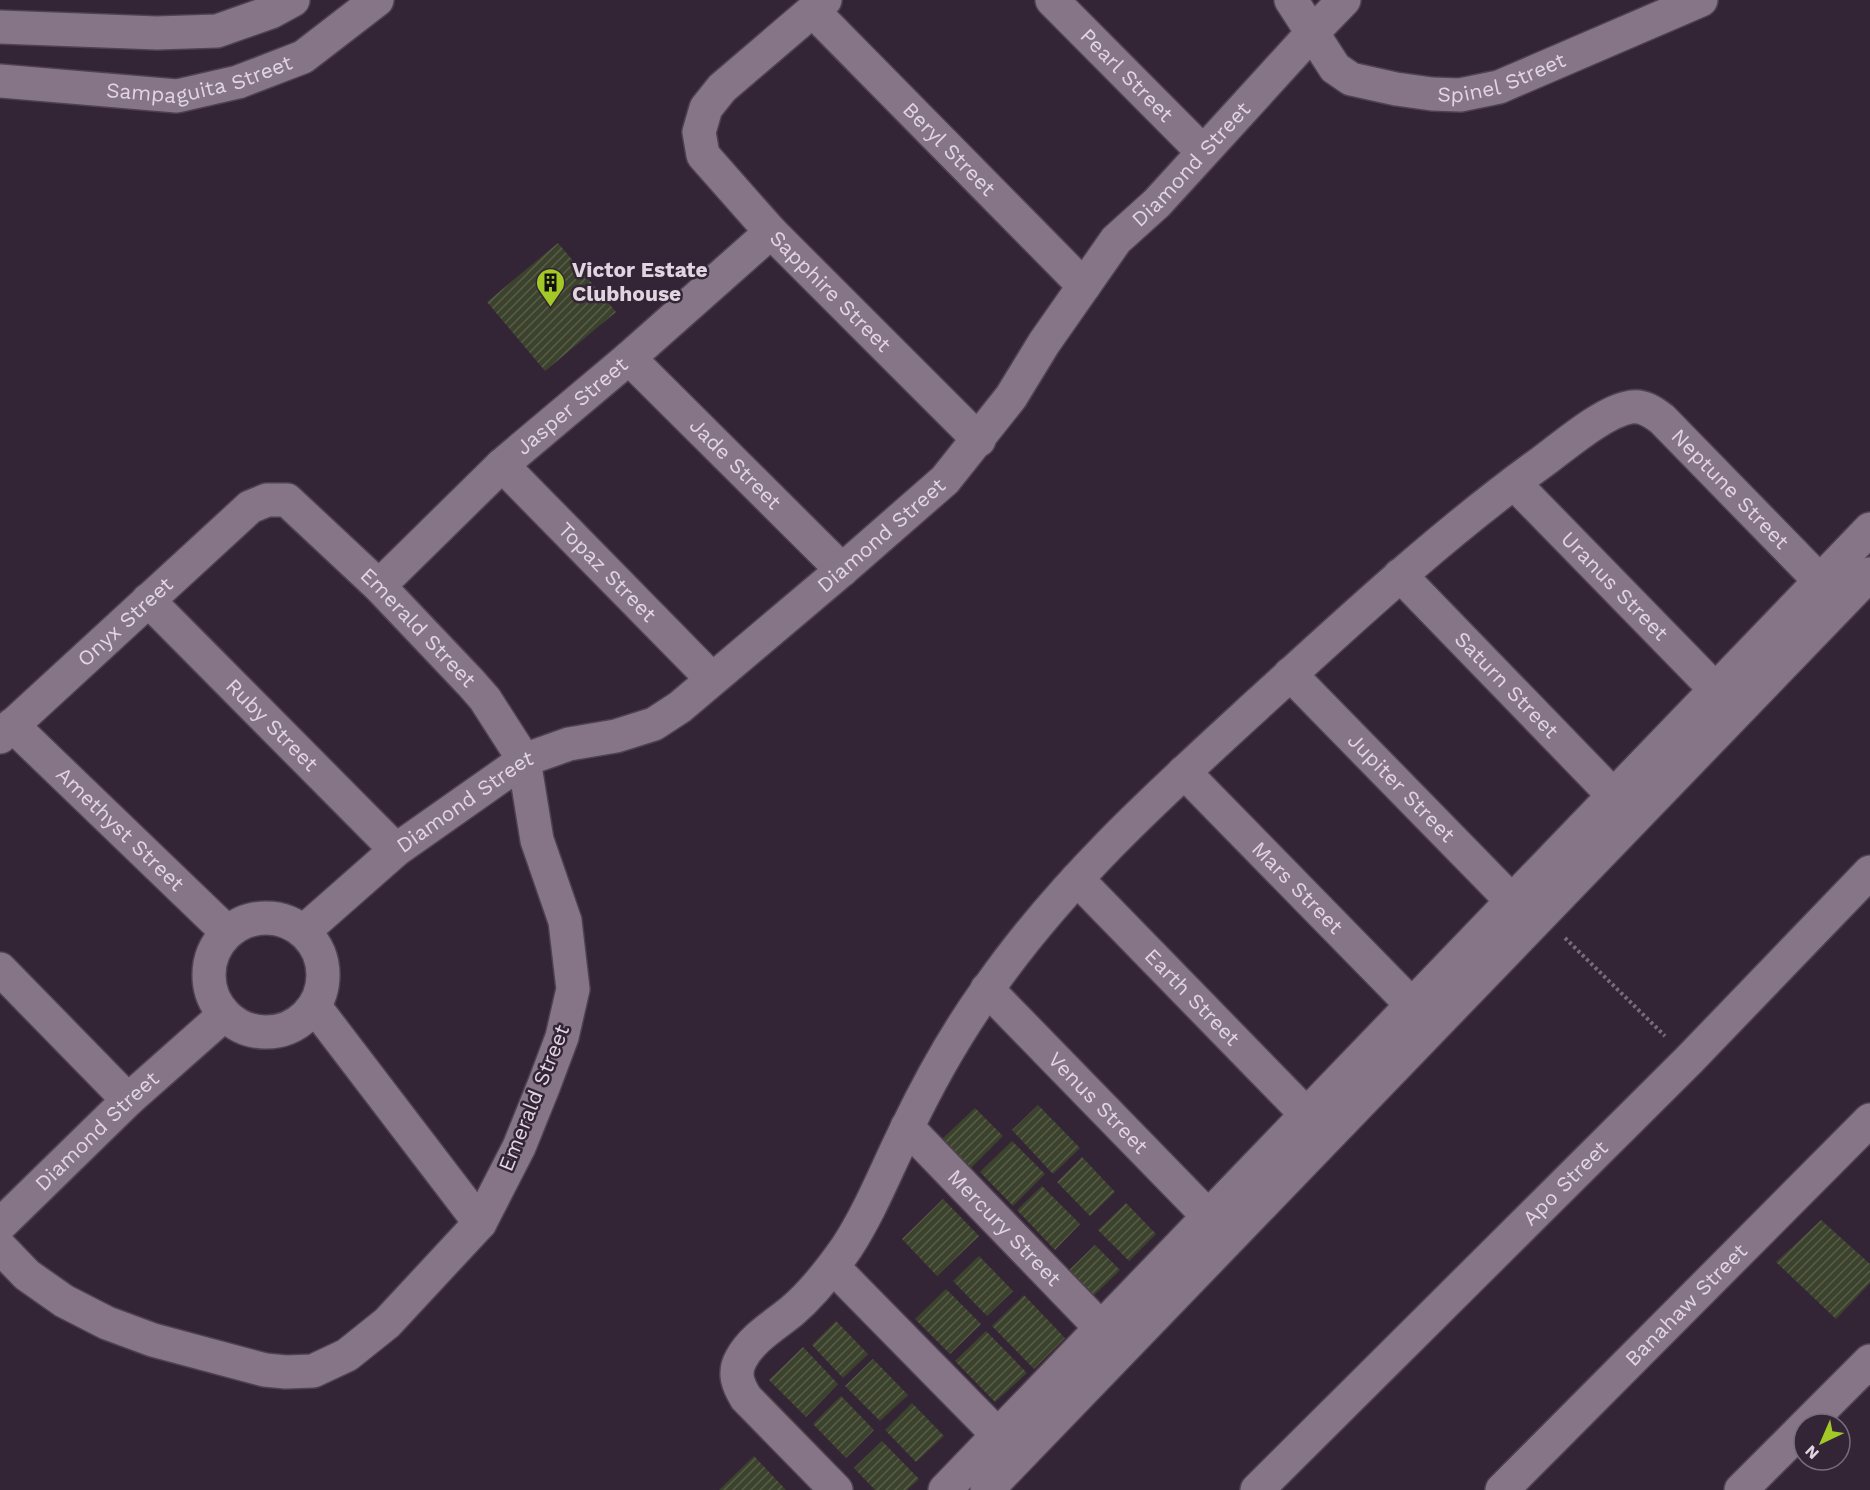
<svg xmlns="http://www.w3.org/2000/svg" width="1870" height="1490" font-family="'Work Sans',sans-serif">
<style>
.building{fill:url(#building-hatch)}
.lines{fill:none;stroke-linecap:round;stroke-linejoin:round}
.minor-casing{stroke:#4f4250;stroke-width:36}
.path{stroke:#796c7a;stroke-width:4;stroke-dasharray:3 3;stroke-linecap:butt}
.minor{stroke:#867487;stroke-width:33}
.labels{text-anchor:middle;stroke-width:5;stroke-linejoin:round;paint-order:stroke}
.street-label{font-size:21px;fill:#e0d5e0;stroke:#342536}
.poi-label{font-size:21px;font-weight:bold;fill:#e0d5e0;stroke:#342536;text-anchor:start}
</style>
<defs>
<pattern id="building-hatch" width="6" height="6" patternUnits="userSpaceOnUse" patternTransform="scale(1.5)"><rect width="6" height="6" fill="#3c432d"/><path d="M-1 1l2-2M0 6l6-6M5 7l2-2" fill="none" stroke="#585d4b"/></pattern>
</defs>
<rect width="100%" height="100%" fill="#342536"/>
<!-- building -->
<g class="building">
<path d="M558 243 616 312 545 371 487 302Z"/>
<path d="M1038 1105 1080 1148 1053 1174 1012 1130Z"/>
<path d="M975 1108 1003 1136 970 1169 942 1139Z"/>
<path d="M1012 1141 1045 1174 1013 1206 980 1172Z"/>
<path d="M1082 1157 1115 1192 1090 1216 1057 1182Z"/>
<path d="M1042 1186 1080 1224 1055 1250 1017 1210Z"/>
<path d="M943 1199 979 1236 937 1276 902 1239Z"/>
<path d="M1126 1203 1156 1234 1129 1261 1098 1230Z"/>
<path d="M1821 1220 1870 1264V1283L1836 1319 1776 1262Z"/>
<path d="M1095 1245 1120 1270 1088 1301 1063 1276Z"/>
<path d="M979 1256 1013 1291 987 1316 953 1281Z"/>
<path d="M946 1289 981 1324 950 1354 915 1319Z"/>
<path d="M1024 1295 1065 1338 1034 1369 992 1326Z"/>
<path d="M836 1321 868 1354 843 1378 812 1345Z"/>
<path d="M986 1331 1027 1373 995 1402 955 1361Z"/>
<path d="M803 1347 838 1384 806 1417 769 1380Z"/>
<path d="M873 1359 908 1395 880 1421 845 1386Z"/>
<path d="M841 1396 874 1430 846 1458 813 1424Z"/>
<path d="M912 1403 944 1436 916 1462 885 1430Z"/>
<path d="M882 1441 919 1479 907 1490H875L854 1468Z"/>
<path d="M754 1456 786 1490H719Z"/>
</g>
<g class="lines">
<defs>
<g id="minor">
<path id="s1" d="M825 0 722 88 706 108 699 132 703 155 771 232 979 440"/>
<path id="s2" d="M1052 0 1203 152"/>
<path id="s3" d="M1291 0 1335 68 1351 79 1396 89 1432 94 1460 95 1499 87 1701 0"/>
<path id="s4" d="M813 11 1084 286"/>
<path d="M0 27 157 33 217 31 271 12 293 0"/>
<path id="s5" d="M0 81 177 96 238 82 303 57 377 0"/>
<path id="s6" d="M629 358 842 570"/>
<path id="s7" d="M502 465 712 679"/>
<path id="s8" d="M1514 483 1716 690"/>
<path id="s9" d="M1400 575 1614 796"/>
<path id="s10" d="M379 586 502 465 629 358 771 232"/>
<path id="s11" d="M148 600 396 850"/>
<path id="s12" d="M1290 674 1512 901"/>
<path id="s13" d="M12 725 227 932"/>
<path id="s14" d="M0 737 250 507 267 500H287L379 586 471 683 485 699 524 760 537 840 565 921 573 989 562 1037 544 1085 519 1147 480 1223 387 1323 347 1355 313 1371 286 1372 265 1370 153 1340 107 1323 64 1301 27 1275 0 1247"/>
<path id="s15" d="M1184 772 1412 1005"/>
<path id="s16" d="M1077 879 1307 1115"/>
<circle cx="266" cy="975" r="57"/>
<path id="s17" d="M304 931 396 850 524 760 569 744 616 736 654 724 680 707 842 570 945 480 1011 397 1044 343 1116 240 1157 203 1313 32 1344 0"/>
<path d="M0 969 128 1100"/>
<path id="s18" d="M987 989 1208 1216"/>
<path d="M315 1007 480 1223"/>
<path id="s19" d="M907 1127 1101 1328"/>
<path id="s20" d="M0 1225 128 1100 224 1015"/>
<path d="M833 1267 998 1435"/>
<path d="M1807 1424 1870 1361"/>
<path id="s21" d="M836 1490 746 1398C738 1385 733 1373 741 1359 752 1338 775 1325 792 1311 813 1293 831 1270 847 1247 871 1210 887 1168 907 1128 930 1080 957 1032 988 989 1063 881 1162 792 1258 704 1350 620 1441 535 1542 462 1564 446 1604 411 1631 407 1643 405 1653 412 1662 419L1820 581"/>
<path d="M945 1490 1870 529"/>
<path d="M987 1490 1870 574"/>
<path id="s22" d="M1257 1490 1689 1060 1870 872"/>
<path id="s23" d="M1502 1490 1870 1120"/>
<path d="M1741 1490 1804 1427"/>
</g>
</defs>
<!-- minor casing -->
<use href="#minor" class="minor-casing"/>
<!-- path -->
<path class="path" d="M1565 938 1665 1036"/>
<!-- minor -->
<use href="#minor" class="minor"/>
</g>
<!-- icons -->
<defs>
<symbol id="building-pin" viewBox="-11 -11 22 30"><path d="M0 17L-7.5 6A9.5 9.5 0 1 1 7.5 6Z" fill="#a3c927" stroke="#342536"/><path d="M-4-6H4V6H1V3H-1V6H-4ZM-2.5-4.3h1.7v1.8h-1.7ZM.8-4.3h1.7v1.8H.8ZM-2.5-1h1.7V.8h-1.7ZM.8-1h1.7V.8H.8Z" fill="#111"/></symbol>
</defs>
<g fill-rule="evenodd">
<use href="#building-pin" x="534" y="266" width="33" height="45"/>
</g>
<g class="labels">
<!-- street labels -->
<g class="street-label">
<text dy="7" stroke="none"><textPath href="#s5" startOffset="202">Sampaguita Street</textPath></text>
<text dy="7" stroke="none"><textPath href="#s3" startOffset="255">Spinel Street</textPath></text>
<text dy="7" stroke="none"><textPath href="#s2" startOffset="106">Pearl Street</textPath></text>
<text dy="7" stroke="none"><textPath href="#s4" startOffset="194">Beryl Street</textPath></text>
<text dy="7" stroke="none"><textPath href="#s17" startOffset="1196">Diamond Street</textPath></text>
<text dy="7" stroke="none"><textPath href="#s1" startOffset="396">Sapphire Street</textPath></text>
<text dy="7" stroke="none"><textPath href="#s10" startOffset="264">Jasper Street</textPath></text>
<text dy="7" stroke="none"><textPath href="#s6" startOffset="150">Jade Street</textPath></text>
<text dy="7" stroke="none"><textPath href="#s21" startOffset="1624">Neptune Street</textPath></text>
<text dy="7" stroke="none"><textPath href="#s17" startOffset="710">Diamond Street</textPath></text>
<text dy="7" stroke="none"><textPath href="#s7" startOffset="150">Topaz Street</textPath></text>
<text dy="7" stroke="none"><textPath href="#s8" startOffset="144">Uranus Street</textPath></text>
<text dy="7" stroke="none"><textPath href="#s14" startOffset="170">Onyx Street</textPath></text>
<text dy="7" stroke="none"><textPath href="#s14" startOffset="561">Emerald Street</textPath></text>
<text dy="7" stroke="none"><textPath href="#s9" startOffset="153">Saturn Street</textPath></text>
<text dy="7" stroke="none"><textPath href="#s11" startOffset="176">Ruby Street</textPath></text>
<text dy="7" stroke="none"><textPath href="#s12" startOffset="159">Jupiter Street</textPath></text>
<text dy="7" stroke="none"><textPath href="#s17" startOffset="207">Diamond Street</textPath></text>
<text dy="7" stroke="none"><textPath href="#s13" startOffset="150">Amethyst Street</textPath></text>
<text dy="7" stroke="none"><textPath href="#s15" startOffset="162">Mars Street</textPath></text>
<text dy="7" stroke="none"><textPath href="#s16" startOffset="165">Earth Street</textPath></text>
<text transform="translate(534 1098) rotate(-68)" y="7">Emerald Street</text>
<text dy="7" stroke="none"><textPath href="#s18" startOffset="159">Venus Street</textPath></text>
<text dy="7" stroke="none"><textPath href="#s20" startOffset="135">Diamond Street</textPath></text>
<text dy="7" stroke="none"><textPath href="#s22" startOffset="435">Apo Street</textPath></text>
<text dy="7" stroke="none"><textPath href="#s19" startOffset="140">Mercury Street</textPath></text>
<text dy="7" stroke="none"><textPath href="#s23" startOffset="261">Banahaw Street</textPath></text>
</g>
<!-- poi labels -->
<g class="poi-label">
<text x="572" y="277">Victor Estate<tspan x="572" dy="24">Clubhouse</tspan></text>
</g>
</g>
<!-- north arrow -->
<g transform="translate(1822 1442) rotate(224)"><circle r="28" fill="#342536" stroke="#796b7a" stroke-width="1.5"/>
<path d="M0-4.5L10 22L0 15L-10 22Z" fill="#a3c927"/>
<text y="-9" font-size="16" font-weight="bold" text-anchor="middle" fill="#e0d5e0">N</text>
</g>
</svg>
